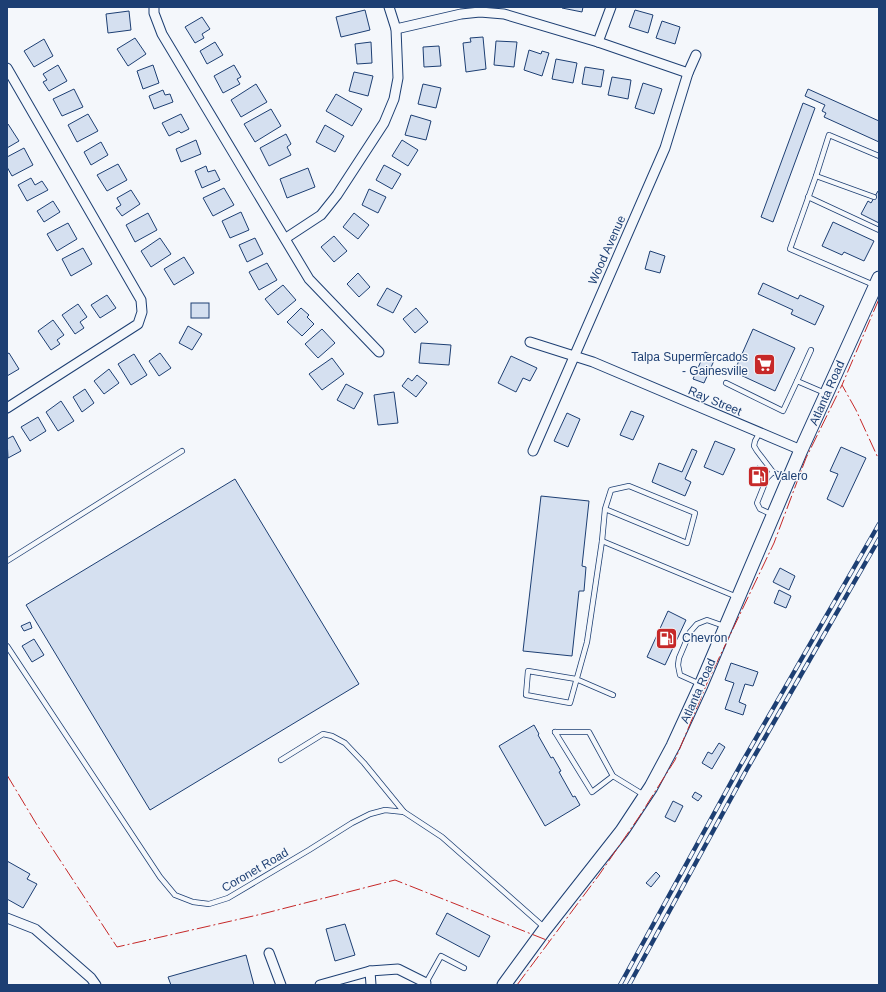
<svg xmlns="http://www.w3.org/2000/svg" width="886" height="992" font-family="Arial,sans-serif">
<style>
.building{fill:#d5e0f0;stroke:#1d3f73}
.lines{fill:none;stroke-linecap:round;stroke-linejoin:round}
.lane-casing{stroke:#1d3f73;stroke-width:6}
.street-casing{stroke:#1d3f73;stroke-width:11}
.secondary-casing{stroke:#1d3f73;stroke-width:15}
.lane{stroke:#f4f7fb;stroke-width:4.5}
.street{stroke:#f4f7fb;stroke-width:9}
.secondary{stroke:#f4f7fb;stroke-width:13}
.rail-casing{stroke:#1d3f73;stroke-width:4.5}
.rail{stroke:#f4f7fb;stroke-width:3;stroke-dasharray:9;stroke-linecap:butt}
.power{stroke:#c62828;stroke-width:1;stroke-dasharray:14 3 2 3;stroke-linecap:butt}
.labels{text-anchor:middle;stroke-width:3;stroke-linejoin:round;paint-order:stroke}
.street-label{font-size:12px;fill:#1d3f73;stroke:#f4f7fb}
.poi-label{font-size:12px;fill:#1d3f73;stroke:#f4f7fb;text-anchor:start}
</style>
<rect width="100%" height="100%" fill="#f4f7fb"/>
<!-- building -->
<g class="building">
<path d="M562 7H583L582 12 562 8Z"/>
<path d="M365 10 370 30 341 37 336 17Z"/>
<path d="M635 10 653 15 648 33 629 27Z"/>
<path d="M129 11 131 30 108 33 106 14Z"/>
<path d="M202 17 210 29 202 34 204 38 195 43 185 27Z"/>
<path d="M662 21 680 27 675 44 656 38Z"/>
<path d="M483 37 486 69 466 72 463 43 471 42 470 38Z"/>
<path d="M135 38 146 54 128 66 117 49Z"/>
<path d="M44 39 53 56 34 67 24 51Z"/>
<path d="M496 41 517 42 514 67 494 65Z"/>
<path d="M215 42 223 55 207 64 200 51Z"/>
<path d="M371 42 372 63 357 64 355 44Z"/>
<path d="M439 46 441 66 424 67 423 47Z"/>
<path d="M529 50 541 54 542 51 549 53 542 76 524 70Z"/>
<path d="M556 59 577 63 573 83 552 79Z"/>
<path d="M58 65 67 81 49 91 43 82 47 80 43 74Z"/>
<path d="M153 65 159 83 143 89 137 71Z"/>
<path d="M234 65 241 77 237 79 240 84 223 93 214 76Z"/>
<path d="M585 67 604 70 601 87 582 84Z"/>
<path d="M354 72 373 76 368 96 349 91Z"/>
<path d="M612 77 631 80 628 99 608 95Z"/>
<path d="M643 83 662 89 654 114 635 108Z"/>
<path d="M256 84 267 102 241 117 231 100Z"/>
<path d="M423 84 441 88 436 108 418 104Z"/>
<path d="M74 89 83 107 62 116 53 99Z"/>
<path d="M808 89 879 121V142L824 117 826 113 822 111 825 105 805 96Z"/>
<path d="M163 90 165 95 170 94 173 102 154 109 149 96Z"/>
<path d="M336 94 362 109 352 126 326 111Z"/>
<path d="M803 103 815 108 773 222 761 217Z"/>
<path d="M271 109 281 126 255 142 244 124Z"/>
<path d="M88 114 98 131 77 142 68 125Z"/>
<path d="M181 114 189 129 181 133 179 131 169 136 162 123Z"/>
<path d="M411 115 431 121 426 140 405 135Z"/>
<path d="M8 124 19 141 7 148V125Z"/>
<path d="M325 125 344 136 335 152 316 142Z"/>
<path d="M286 134 291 144 287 147 291 155 269 166 260 148Z"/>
<path d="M196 140 201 154 181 162 176 149Z"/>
<path d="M402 140 418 150 408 166 392 156Z"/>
<path d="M101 142 108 155 91 165 84 152Z"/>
<path d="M24 148 33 165 12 176 7 167V157Z"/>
<path d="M118 164 127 180 107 191 97 175Z"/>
<path d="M384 165 401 174 392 189 376 180Z"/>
<path d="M206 166 208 172 215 170 220 180 202 188 195 171Z"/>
<path d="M308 168 315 187 287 198 280 179Z"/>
<path d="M31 178 35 185 42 181 48 190 27 201 18 185Z"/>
<path d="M224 188 234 205 213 216 203 198Z"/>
<path d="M369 189 386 197 378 213 362 205Z"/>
<path d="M131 190 140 204 122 216 116 208 121 205 117 198Z"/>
<path d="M878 191 879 192V223L861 214 868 201 871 203Z"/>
<path d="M53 201 60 212 44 222 37 211Z"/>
<path d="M241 212 249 230 230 238 222 221Z"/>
<path d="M148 213 157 230 135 242 126 225Z"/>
<path d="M354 213 369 225 358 239 343 227Z"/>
<path d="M833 222 874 241 864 261 844 252 842 255 822 246Z"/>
<path d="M68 223 77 239 57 251 47 234Z"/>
<path d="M334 236 347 251 334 262 321 247Z"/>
<path d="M160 238 171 254 151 267 141 251Z"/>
<path d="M255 238 263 254 247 262 239 245Z"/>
<path d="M83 248 92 264 71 276 62 259Z"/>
<path d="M650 251 665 256 660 273 645 269Z"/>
<path d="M184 257 194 273 174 285 164 269Z"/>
<path d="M267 263 277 280 259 290 249 272Z"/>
<path d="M358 273 370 287 359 297 347 284Z"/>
<path d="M763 283 798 299 800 295 824 306 815 325 791 314 793 310 758 294Z"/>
<path d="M283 285 296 300 278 315 265 299Z"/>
<path d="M387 288 402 296 393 313 377 305Z"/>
<path d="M107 295 116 308 100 318 91 305Z"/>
<rect x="191" y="303" width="18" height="15"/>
<path d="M78 304 87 317 80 322 84 328 75 334 62 315Z"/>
<path d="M301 308 309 315 307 317 314 324 302 336 287 322Z"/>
<path d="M416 308 428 322 415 333 403 319Z"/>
<path d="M53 320 64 335 57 340 60 344 51 350 38 331Z"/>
<path d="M188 326 202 334 192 350 179 343Z"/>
<path d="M322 329 335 343 318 358 305 344Z"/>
<path d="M753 329 795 348 775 391 734 372Z"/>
<path d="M421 343 451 345 449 365 419 363Z"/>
<path d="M705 352 716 356 704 383 693 379Z"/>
<path d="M9 353 19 369 7 376V354Z"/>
<path d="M160 353 171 368 159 376 149 361Z"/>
<path d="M134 354 147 375 131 385 118 364Z"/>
<path d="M511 356 537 368 530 381 523 378 516 392 498 383Z"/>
<path d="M332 358 344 374 322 390 309 374Z"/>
<path d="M109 369 119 383 104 394 94 381Z"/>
<path d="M417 375 427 383 416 397 402 386 408 378 412 381Z"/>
<path d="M346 384 363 393 354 409 337 400Z"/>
<path d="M85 389 94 403 82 412 73 397Z"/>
<path d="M394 392 398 423 378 425 374 395Z"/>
<path d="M61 401 74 421 58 431 46 412Z"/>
<path d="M631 411 644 416 633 440 620 435Z"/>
<path d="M567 413 580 419 568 447 554 441Z"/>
<path d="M38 417 46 431 30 441 21 427Z"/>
<path d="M13 436 21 451 8 458 7 439Z"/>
<path d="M715 441 735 449 723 475 704 467Z"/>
<path d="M841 447 866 458 843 507 827 499 838 474 830 471Z"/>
<path d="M692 449 697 451 685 479 691 482 685 496 652 482 659 463 682 472Z"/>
<path d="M757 466 767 469 760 485 751 482Z"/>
<path d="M235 479 359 684 150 810 26 605Z"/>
<path d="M541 496 589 501 582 566 586 567 584 591H579L572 656 523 651Z"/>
<path d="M780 568 795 576 789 590 773 582Z"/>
<path d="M779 590 791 596 786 608 774 603Z"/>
<path d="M668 611 686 620 665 665 647 657Z"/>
<path d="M30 622 32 628 24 631 21 626Z"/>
<path d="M34 639 44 655 32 662 22 646Z"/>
<path d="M731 663 758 672 753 686 745 684 739 702 746 705 743 715 725 709 734 683 725 680Z"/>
<path d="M534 725 539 734 538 735 551 758 553 757 561 771 559 772 573 797 575 796 580 805 545 826 499 746Z"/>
<path d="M719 743 725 747 712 769 702 763 708 752 712 754Z"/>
<path d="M695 792 702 796 698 801 692 797Z"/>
<path d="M673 801 683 806 675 822 665 817Z"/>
<path d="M7 861 30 874 27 879 37 884 23 908 7 899Z"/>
<path d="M656 872 660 876 651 887 646 883Z"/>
<path d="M447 913 490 936 479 957 436 934Z"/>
<path d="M345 924 355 955 335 961 326 929Z"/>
<path d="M246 955 254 985H171L168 977Z"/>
</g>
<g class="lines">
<defs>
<g id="lane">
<path d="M816 176 874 197"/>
<path d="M808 197 879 230"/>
<path d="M874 285 790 249 816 176 829 135 879 156"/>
<path d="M797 381 811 350"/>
<path d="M726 383 783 411 797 381 825 393"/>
<path d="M760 432 755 441 754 446 757 451 773 472 787 479"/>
<path d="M771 514 760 509 757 503 767 478 773 472"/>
<path d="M602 541 605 509 611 490 629 486 695 513 687 543 605 509"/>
<path d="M7 561 182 451"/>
<path d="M7 646 160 877 175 895 193 902 209 904 228 898 309 850 352 823 370 814 385 810 404 812 442 837 545 928"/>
<path d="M700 684 680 675 678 665 679 658 690 632 697 624 707 620 724 626"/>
<path d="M613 695 576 679 528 671 526 695 570 703 587 642 602 541 737 597"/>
<path d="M555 732H589L613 776 644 795"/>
<path d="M555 732 592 792 613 776"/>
<path d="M281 760 323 734 332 736 345 743 364 763 404 812"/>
<path d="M426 983 441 956 464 968"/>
</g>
<g id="street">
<path d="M154 7V13L162 34 309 279 379 352"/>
<path d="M396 29 461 14 480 12 504 14 598 42 688 73"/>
<path d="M598 42 611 7"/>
<path d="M7 68 141 300 142 312 138 324 7 408"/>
<path d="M286 238 321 215 337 195 384 123 394 99 398 78 396 29 389 7"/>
<path d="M530 342 593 362 801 450"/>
<path d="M533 451 665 148 688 73 696 55"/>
<path d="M7 918 35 929 91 978 96 985"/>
<path d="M269 953 281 985"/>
<path d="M370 971 371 985"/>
<path d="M320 985 370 971 398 969 426 983"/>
</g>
<path id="secondary" d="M504 985 545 929 622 831 651 787 673 746 701 685 801 450 879 278"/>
</defs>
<!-- lane casing -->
<use href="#lane" class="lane-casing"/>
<!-- street casing -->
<use href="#street" class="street-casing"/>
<!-- secondary casing -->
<use href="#secondary" class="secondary-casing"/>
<!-- lane -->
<use href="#lane" class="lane"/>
<!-- street -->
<use href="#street" class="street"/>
<!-- secondary -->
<use href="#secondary" class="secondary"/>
<defs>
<g id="rail">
<path d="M620 985 740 766 879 524"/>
<path d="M629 985 747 769 879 539"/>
</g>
</defs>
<!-- rail casing -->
<use href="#rail" class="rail-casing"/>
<!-- rail -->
<use href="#rail" class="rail"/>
<!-- power -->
<g class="power">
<path d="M879 299 842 385 856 410 879 460"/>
<path d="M7 775 37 825 117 947 262 914 395 880 549 941"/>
<path d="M517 985 599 875 639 817 675 760 708 681 774 543 806 458 842 385"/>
</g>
</g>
<!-- icons -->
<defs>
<symbol id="supermarket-square" viewBox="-11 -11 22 22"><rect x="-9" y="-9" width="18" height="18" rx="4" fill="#c62828" stroke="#f4f7fb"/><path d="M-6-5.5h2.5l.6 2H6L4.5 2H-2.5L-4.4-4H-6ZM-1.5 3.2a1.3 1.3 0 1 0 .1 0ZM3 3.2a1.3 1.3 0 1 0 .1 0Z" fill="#fff"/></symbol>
<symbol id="fuel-square" viewBox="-11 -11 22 22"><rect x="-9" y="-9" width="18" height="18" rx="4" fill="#c62828" stroke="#f4f7fb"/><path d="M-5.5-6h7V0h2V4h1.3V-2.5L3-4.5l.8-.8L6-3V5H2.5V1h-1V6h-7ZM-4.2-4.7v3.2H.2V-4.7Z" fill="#fff"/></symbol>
</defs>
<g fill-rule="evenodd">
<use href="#supermarket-square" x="752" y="352" width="25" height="25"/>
<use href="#fuel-square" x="746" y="464" width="25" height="25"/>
<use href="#fuel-square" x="654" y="626" width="25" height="25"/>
</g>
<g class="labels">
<!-- street labels -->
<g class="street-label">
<text transform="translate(607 250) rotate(-66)" y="4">Wood Avenue</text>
<text transform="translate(827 393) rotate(-66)" y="4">Atlanta Road</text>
<text transform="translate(715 401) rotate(23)" y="4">Ray Street</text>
<text transform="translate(698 691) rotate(-66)" y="4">Atlanta Road</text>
<text transform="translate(255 870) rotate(-30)" y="4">Coronet Road</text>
</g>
<!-- poi labels -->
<g class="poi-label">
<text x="748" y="361" text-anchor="end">Talpa Supermercados<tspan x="748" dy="14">- Gainesville</tspan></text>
<text x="774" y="480">Valero</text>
<text x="682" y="642">Chevron</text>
</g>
</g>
<!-- border -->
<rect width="886" height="992" fill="none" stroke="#1d3f73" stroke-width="16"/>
</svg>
